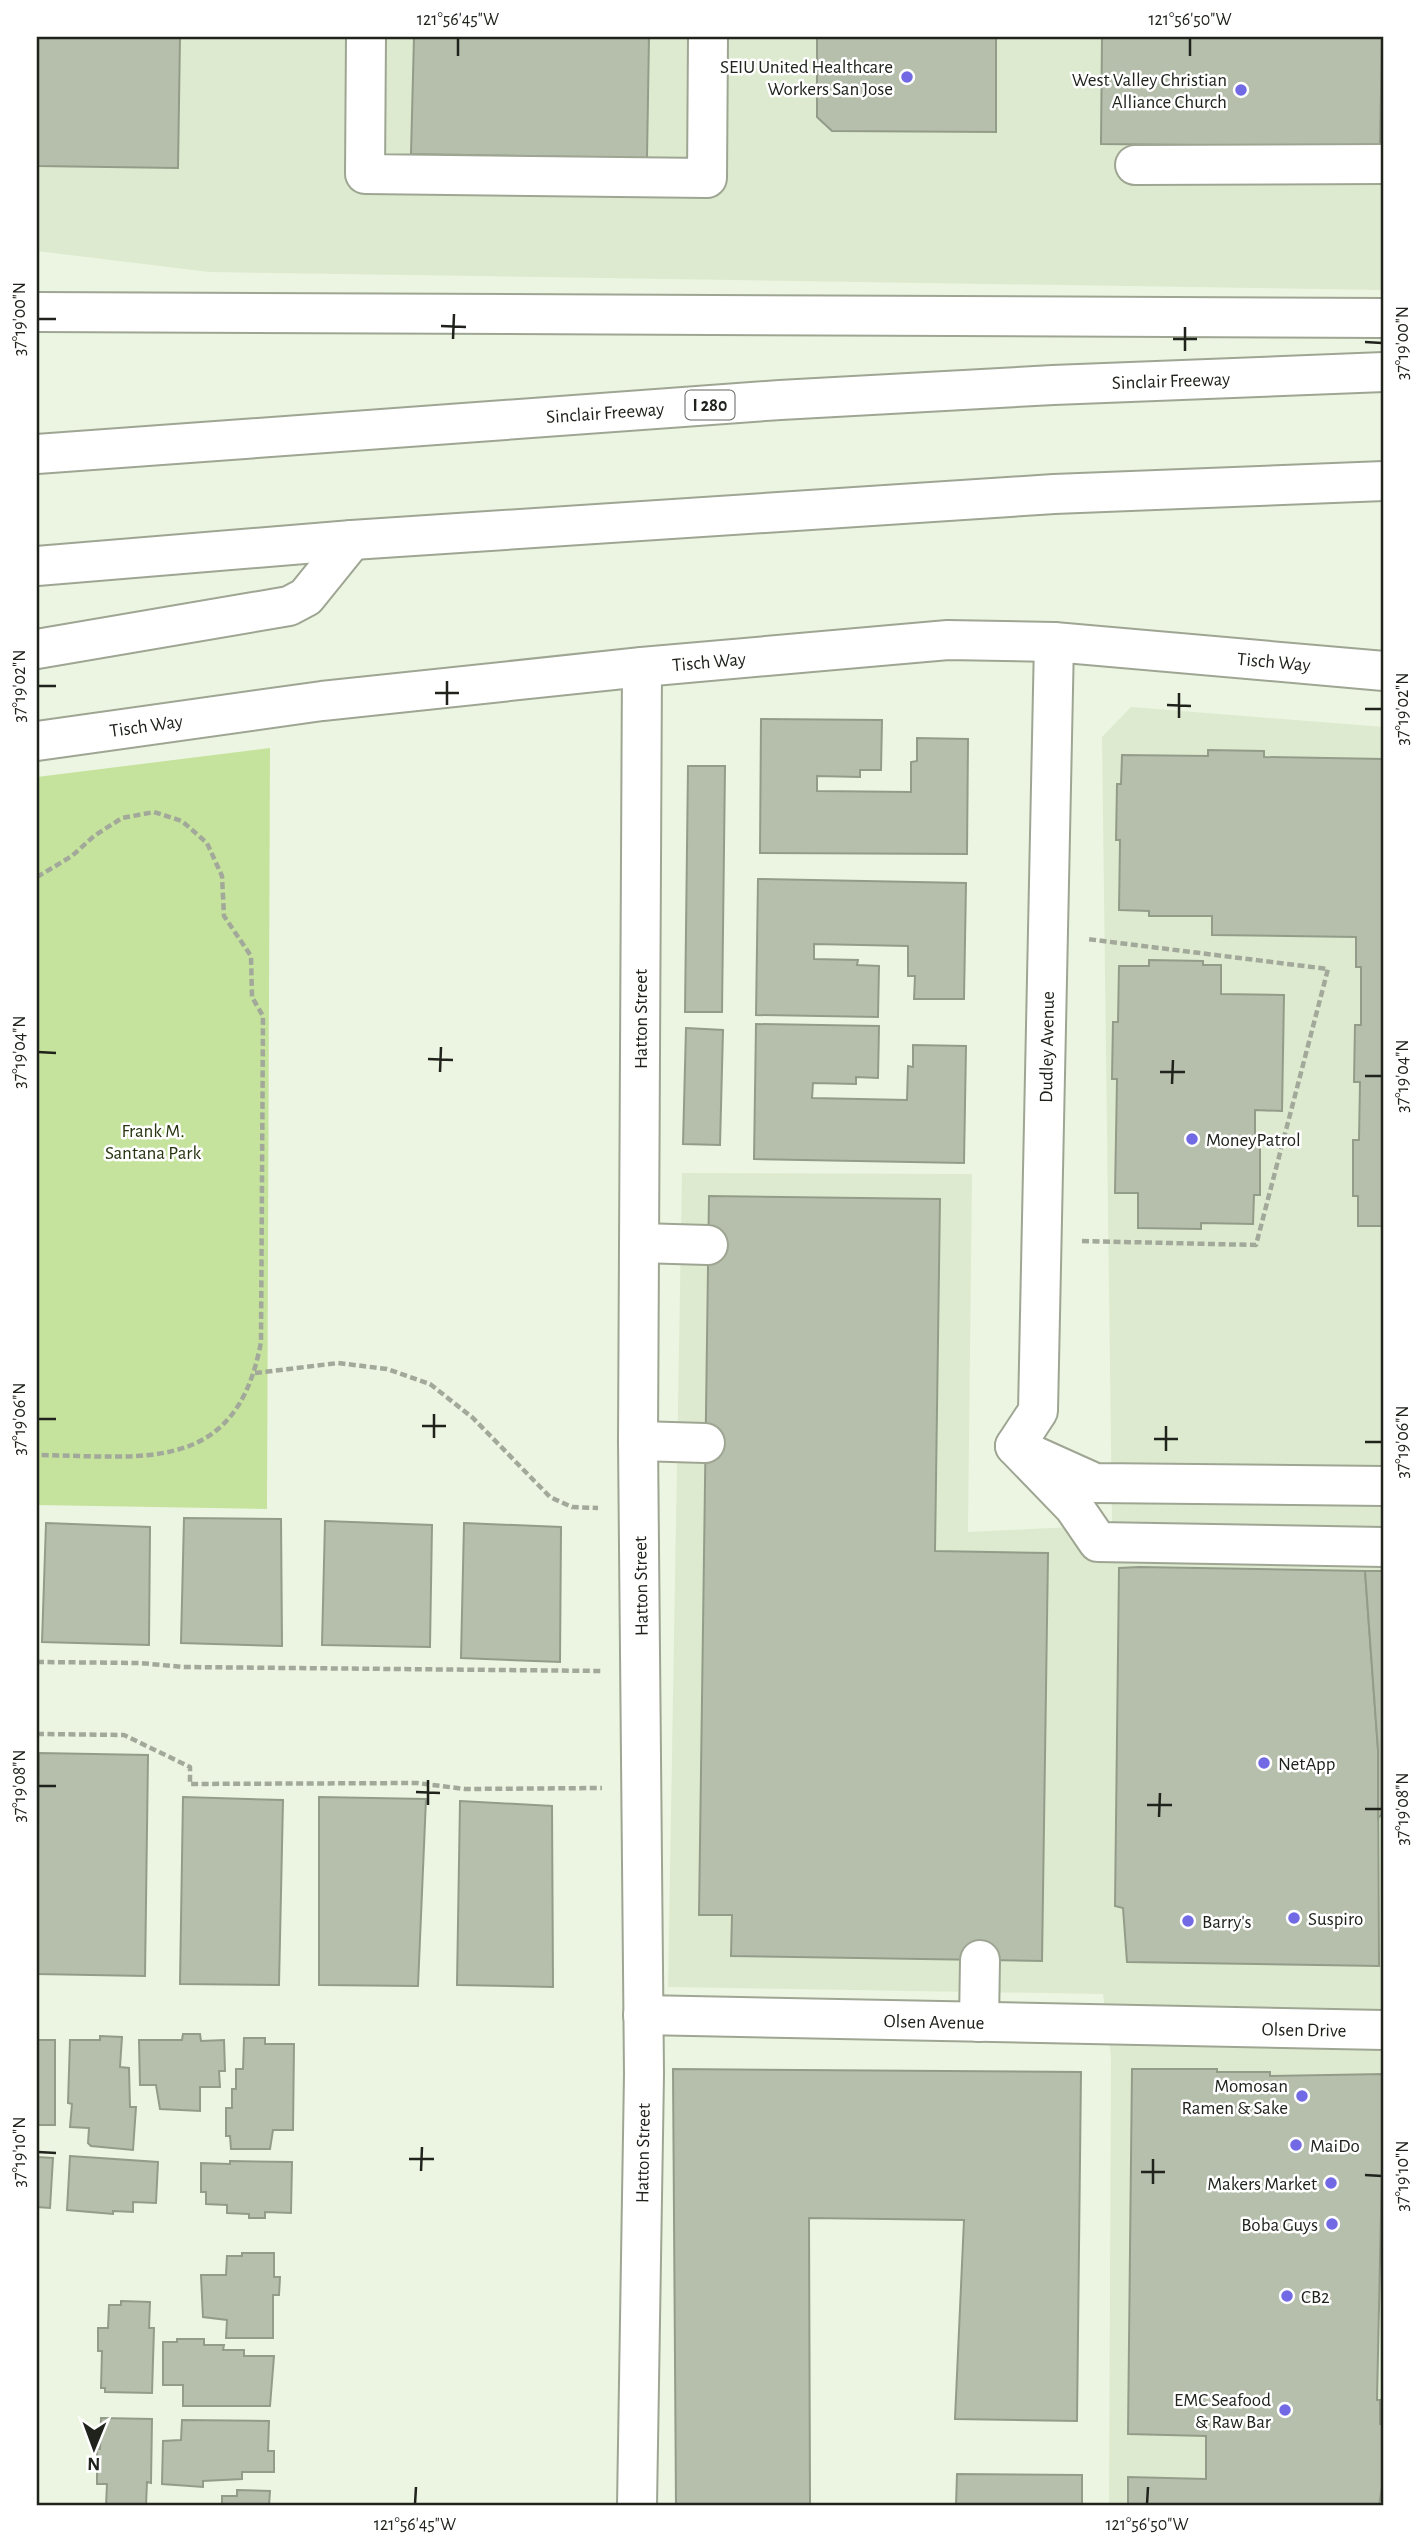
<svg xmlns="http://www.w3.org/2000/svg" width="1421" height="2543" font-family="'Alegreya Sans',sans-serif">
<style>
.built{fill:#deeacf}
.green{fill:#c5e39c}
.building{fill:#b6bfac;stroke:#939c89;stroke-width:2}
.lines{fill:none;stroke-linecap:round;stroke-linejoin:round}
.minor-casing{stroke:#9ea693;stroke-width:42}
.major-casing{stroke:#9ea693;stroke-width:42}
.highway-casing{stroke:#9ea693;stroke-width:42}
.path{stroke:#a2a99a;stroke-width:4.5;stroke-dasharray:7 3.5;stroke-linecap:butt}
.minor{stroke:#fff;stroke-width:38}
.major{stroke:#fff;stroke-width:38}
.highway{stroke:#fff;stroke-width:38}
.ticks{fill:none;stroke:#20231c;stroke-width:2.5}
.poi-dot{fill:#726ae5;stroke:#fff;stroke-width:2.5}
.labels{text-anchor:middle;stroke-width:5;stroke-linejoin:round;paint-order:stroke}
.shield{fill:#fff;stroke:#636560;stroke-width:2}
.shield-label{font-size:18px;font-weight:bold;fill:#20231c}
.poi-label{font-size:19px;fill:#20231c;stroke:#fff;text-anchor:end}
.street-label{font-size:19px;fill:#20231c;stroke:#fff}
.park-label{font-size:19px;fill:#273511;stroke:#fff}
.neatline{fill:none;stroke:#20231c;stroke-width:2.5}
.ticks-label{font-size:18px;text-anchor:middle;fill:#20231c}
</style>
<rect width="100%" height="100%" fill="#ecf5e1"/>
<!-- built -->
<g class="built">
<path d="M37 37H1384V290L209 272 37 251Z"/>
<path d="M1131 707 1384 727V2506H1109L1111 2057 1103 1994 668 1987 682 1173 972 1174 968 1532 1112 1525 1102 737Z"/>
</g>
<!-- green -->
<path class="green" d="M270 748 267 1509 37 1505V777Z"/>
<!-- building -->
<g class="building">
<path d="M37 37H180L178 168 37 166Z"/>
<path d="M414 37H649L647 158 411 154Z"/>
<path d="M817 37H996V132L832 131 817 117Z"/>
<path d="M1102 37H1382L1380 147 1101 144Z"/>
<path d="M761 719 882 720 881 770H860V777L817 776V791L911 792V762L917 761V738L968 739 967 854 760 853Z"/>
<path d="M1208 750 1264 751V757L1384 759V1226H1358V1196H1353V1140H1359L1360 1082H1354L1355 1025H1361V967H1356V937L1212 935V916H1149V911L1119 910 1120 840H1116L1117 784H1121L1122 755 1208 756Z"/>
<path d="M688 766H725L722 1012H685Z"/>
<path d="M758 879 966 883 964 999H914L915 976H908V946L814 944V959L858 960 857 965 879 966 878 1017 756 1015Z"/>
<path d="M1149 960 1203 961V965H1221V994L1284 995 1282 1111 1255 1110V1139H1260V1195H1254L1253 1224 1201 1223V1229L1138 1228V1193H1115L1117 1079H1112L1113 1022H1118L1119 966H1149Z"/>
<path d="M756 1024 879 1026 878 1078 856 1077V1084L813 1083 812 1098 907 1100 908 1066 913 1067V1045L966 1046 964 1163 754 1159Z"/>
<path d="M686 1028 723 1030 720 1145 683 1144Z"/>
<path d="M709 1196 940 1199 935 1551 1048 1553 1042 1961 731 1956 732 1915H699Z"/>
<path d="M184 1518 281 1519 282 1646 181 1643Z"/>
<path d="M325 1521 432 1525 430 1647 322 1645Z"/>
<path d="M46 1523 150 1527 149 1645 42 1642Z"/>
<path d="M464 1523 561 1527 560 1662 461 1658Z"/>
<path d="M1139 1567 1365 1571 1378 1750 1379 1966 1127 1962 1123 1908 1115 1906 1119 1568Z"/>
<path d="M1365 1571H1384V1812L1378 1818V1750Z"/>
<path d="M39 1753 148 1755 145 1976 37 1974Z"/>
<path d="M183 1797 283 1800 279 1985 180 1984Z"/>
<path d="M319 1797 426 1799 418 1986 319 1985Z"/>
<path d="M460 1801 552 1806 553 1987 457 1985Z"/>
<path d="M183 2034H200L201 2041 224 2040 225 2071H219L220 2087H200V2111L160 2109 156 2085H140L139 2040H182Z"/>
<path d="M100 2036 122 2037 120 2067 129 2068 130 2107H136L133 2150 91 2146 88 2143 89 2128 70 2127 72 2104 68 2103 70 2040H100Z"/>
<path d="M244 2038H265V2044H294L293 2130H273L270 2149H231L230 2136H226V2108H232V2089H236V2069H243Z"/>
<rect x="37" y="2040" width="18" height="85"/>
<path d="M673 2069 1081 2072 1077 2421 955 2419 964 2220 809 2218 810 2506H676Z"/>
<path d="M1132 2069H1217V2072H1270V2076L1384 2074 1377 2400H1380V2424H1383V2481L1379 2506H1128V2477L1206 2479V2436L1128 2434Z"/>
<path d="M70 2156 158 2162 156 2203 133 2202V2212L113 2211V2214L67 2210Z"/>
<path d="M37 2157 53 2158 50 2208 37 2207Z"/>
<path d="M230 2161 292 2162 291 2213 265 2212V2218H249V2214L227 2213V2205L206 2204V2192H201V2163L230 2164Z"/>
<path d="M242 2253H274V2277H280L279 2295H273V2338H226L227 2320 203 2317 201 2275H226L227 2256H242Z"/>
<path d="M121 2301 150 2302 149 2328H154L152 2393 105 2392V2388H101L102 2351H98V2328H108L109 2305H121Z"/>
<path d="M177 2339H204V2345H224L223 2350H244V2356H274L270 2406H183V2385H163V2342H177Z"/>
<path d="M101 2418 152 2419 151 2483 147 2482 146 2506H106L107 2484H97V2449H100Z"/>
<path d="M182 2420 269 2421 268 2451H274V2472H242V2479L203 2481V2487L162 2484 163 2441 181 2440Z"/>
<path d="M957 2474 1082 2475V2506H956Z"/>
<path d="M237 2490 270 2491 269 2506H222V2496H237Z"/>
</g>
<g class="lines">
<defs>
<g id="minor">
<path d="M366 37 365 174 707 178 708 37"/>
<path d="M1135 165 1384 164"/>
<path d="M639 1243 708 1245"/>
<path d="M638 1441 705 1443"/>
<path d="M1015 1446 1038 1411 1054 642"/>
<path d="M1015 1446 1074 1507 1098 1542 1384 1547"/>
<path d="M1035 1456 1095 1483 1384 1486"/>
<path d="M643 2015 1384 2030"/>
<path d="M979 2022 980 1960"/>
<path d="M637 2506 644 2074 638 1441 642 667"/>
</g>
<path id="major" d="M37 741 322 701 642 667 948 640 1054 642 1384 671"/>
<g id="highway">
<path d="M37 312 1384 318"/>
<path d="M37 454 780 400 1053 385 1384 372"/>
<path d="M37 566 352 540 1054 494 1384 481"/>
<path d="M37 649 289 606 306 597 352 540"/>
</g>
</defs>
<!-- minor casing -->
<use href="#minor" class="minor-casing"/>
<!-- major casing -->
<use href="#major" class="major-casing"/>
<!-- highway casing -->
<use href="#highway" class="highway-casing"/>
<!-- path -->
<g class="path">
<path d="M37 877 72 856 94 836 122 818 154 812 182 821 207 843 222 876 224 916 251 956 252 997 263 1016 261 1342C236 1476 144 1456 37 1455"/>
<path d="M1082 1241 1256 1245 1328 969 1087 939"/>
<path d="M255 1373 338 1363 387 1369 430 1384 473 1418 550 1497 572 1507 598 1508"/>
<path d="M37 1662 140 1663 183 1667 603 1671"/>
<path d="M37 1734 124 1735 190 1767V1784L417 1783 465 1789 602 1788"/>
</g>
<!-- minor -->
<use href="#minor" class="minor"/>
<!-- major -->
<use href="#major" class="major"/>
<!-- highway -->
<use href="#highway" class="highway"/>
</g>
<!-- ticks -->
<path class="ticks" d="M458 56V38M1190 56V38M38 319H56M441 326 466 327M453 339 454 314M1173 339H1197M1365 342 1382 343M1185 351V327M38 686H56M435 693H459M447 705V681M1167 705 1191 706M1365 709H1382M1179 718V693M38 1052 56 1053M428 1059 453 1060M440 1072 441 1047M1160 1072H1185M1365 1076H1382M1172 1084 1173 1060M38 1419H56M422 1426H446M434 1438V1414M1154 1439H1178M1365 1442H1382M1166 1451V1426M38 1786H56M416 1792 440 1793M428 1805V1780M1147 1805H1172M1365 1809H1382M1159 1817 1160 1793M38 2152 56 2153M409 2159H434M421 2171 422 2147M1141 2172H1165M1365 2175 1382 2176M1153 2184V2159M415 2504 416 2487M1147 2504 1148 2487"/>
<!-- markers -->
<g class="poi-dot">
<circle cx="907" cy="77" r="7"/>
<circle cx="1241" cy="90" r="7"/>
<circle cx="1192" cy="1139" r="7"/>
<circle cx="1264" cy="1763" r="7"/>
<circle cx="1294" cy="1918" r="7"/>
<circle cx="1188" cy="1921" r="7"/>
<circle cx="1302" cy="2096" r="7"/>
<circle cx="1296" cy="2145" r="7"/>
<circle cx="1331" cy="2183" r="7"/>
<circle cx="1332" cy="2224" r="7"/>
<circle cx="1287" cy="2296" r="7"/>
<circle cx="1285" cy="2410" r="7"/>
</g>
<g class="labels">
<!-- shield labels -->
<rect class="shield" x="685.5" y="390.5" width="49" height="29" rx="5"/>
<g class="shield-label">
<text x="710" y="411">I 280</text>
</g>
<!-- poi labels -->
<g class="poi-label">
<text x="893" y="73">SEIU United Healthcare<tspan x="893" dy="22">Workers San Jose</tspan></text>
<text x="1227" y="86">West Valley Christian<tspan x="1227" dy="22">Alliance Church</tspan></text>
<text x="1206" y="1146" text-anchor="start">MoneyPatrol</text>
<text x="1278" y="1770" text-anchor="start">NetApp</text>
<text x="1308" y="1925" text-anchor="start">Suspiro</text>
<text x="1202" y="1928" text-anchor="start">Barry's</text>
<text x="1288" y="2092">Momosan<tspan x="1288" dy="22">Ramen &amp; Sake</tspan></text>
<text x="1310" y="2152" text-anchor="start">MaiDo</text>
<text x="1317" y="2190">Makers Market</text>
<text x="1318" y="2231">Boba Guys</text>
<text x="1301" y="2303" text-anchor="start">CB2</text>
<text x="1271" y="2406">EMC Seafood<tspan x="1271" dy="22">&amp; Raw Bar</tspan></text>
</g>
<!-- street labels -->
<g class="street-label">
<text transform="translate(1171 380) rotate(-2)" y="7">Sinclair Freeway</text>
<text transform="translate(605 412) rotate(-4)" y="7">Sinclair Freeway</text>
<text transform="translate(709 661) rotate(-5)" y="7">Tisch Way</text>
<text transform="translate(1274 661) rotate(5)" y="7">Tisch Way</text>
<text transform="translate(146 725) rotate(-8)" y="7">Tisch Way</text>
<text transform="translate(640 1019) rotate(-90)" y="7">Hatton Street</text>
<text transform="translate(1046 1047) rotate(-89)" y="7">Dudley Avenue</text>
<text transform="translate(640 1586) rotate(-91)" y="7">Hatton Street</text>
<text transform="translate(934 2021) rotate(1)" y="7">Olsen Avenue</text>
<text transform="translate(1304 2029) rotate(1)" y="7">Olsen Drive</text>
<text transform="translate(642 2153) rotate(-89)" y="7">Hatton Street</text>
</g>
<!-- park labels -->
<g class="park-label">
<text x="153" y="1137">Frank M.<tspan x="153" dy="22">Santana Park</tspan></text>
</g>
</g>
<!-- border -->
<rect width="1421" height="2543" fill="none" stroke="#ffffff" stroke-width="77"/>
<!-- north arrow -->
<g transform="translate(94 2448) rotate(181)" stroke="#ffffff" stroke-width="5" paint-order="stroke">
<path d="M0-5L12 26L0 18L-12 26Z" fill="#20231c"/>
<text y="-10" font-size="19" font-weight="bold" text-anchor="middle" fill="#20231c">N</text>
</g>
<rect x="38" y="38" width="1344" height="2466" class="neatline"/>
<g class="ticks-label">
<text x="458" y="25">121°56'45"W</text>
<text x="1190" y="25">121°56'50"W</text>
<text transform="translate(19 319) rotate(-90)" y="6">37°19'00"N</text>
<text transform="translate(1402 343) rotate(-90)" y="6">37°19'00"N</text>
<text transform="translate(19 686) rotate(-90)" y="6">37°19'02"N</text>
<text transform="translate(1402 709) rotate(-90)" y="6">37°19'02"N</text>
<text transform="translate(19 1052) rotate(-90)" y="6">37°19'04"N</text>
<text transform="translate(1402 1076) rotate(-90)" y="6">37°19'04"N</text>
<text transform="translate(19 1419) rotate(-90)" y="6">37°19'06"N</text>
<text transform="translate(1402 1442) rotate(-90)" y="6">37°19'06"N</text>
<text transform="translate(19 1786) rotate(-90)" y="6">37°19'08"N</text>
<text transform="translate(1402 1809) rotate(-90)" y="6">37°19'08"N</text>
<text transform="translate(19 2152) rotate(-90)" y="6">37°19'10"N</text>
<text transform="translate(1402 2176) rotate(-90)" y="6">37°19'10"N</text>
<text x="415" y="2530">121°56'45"W</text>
<text x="1147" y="2530">121°56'50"W</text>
</g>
</svg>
